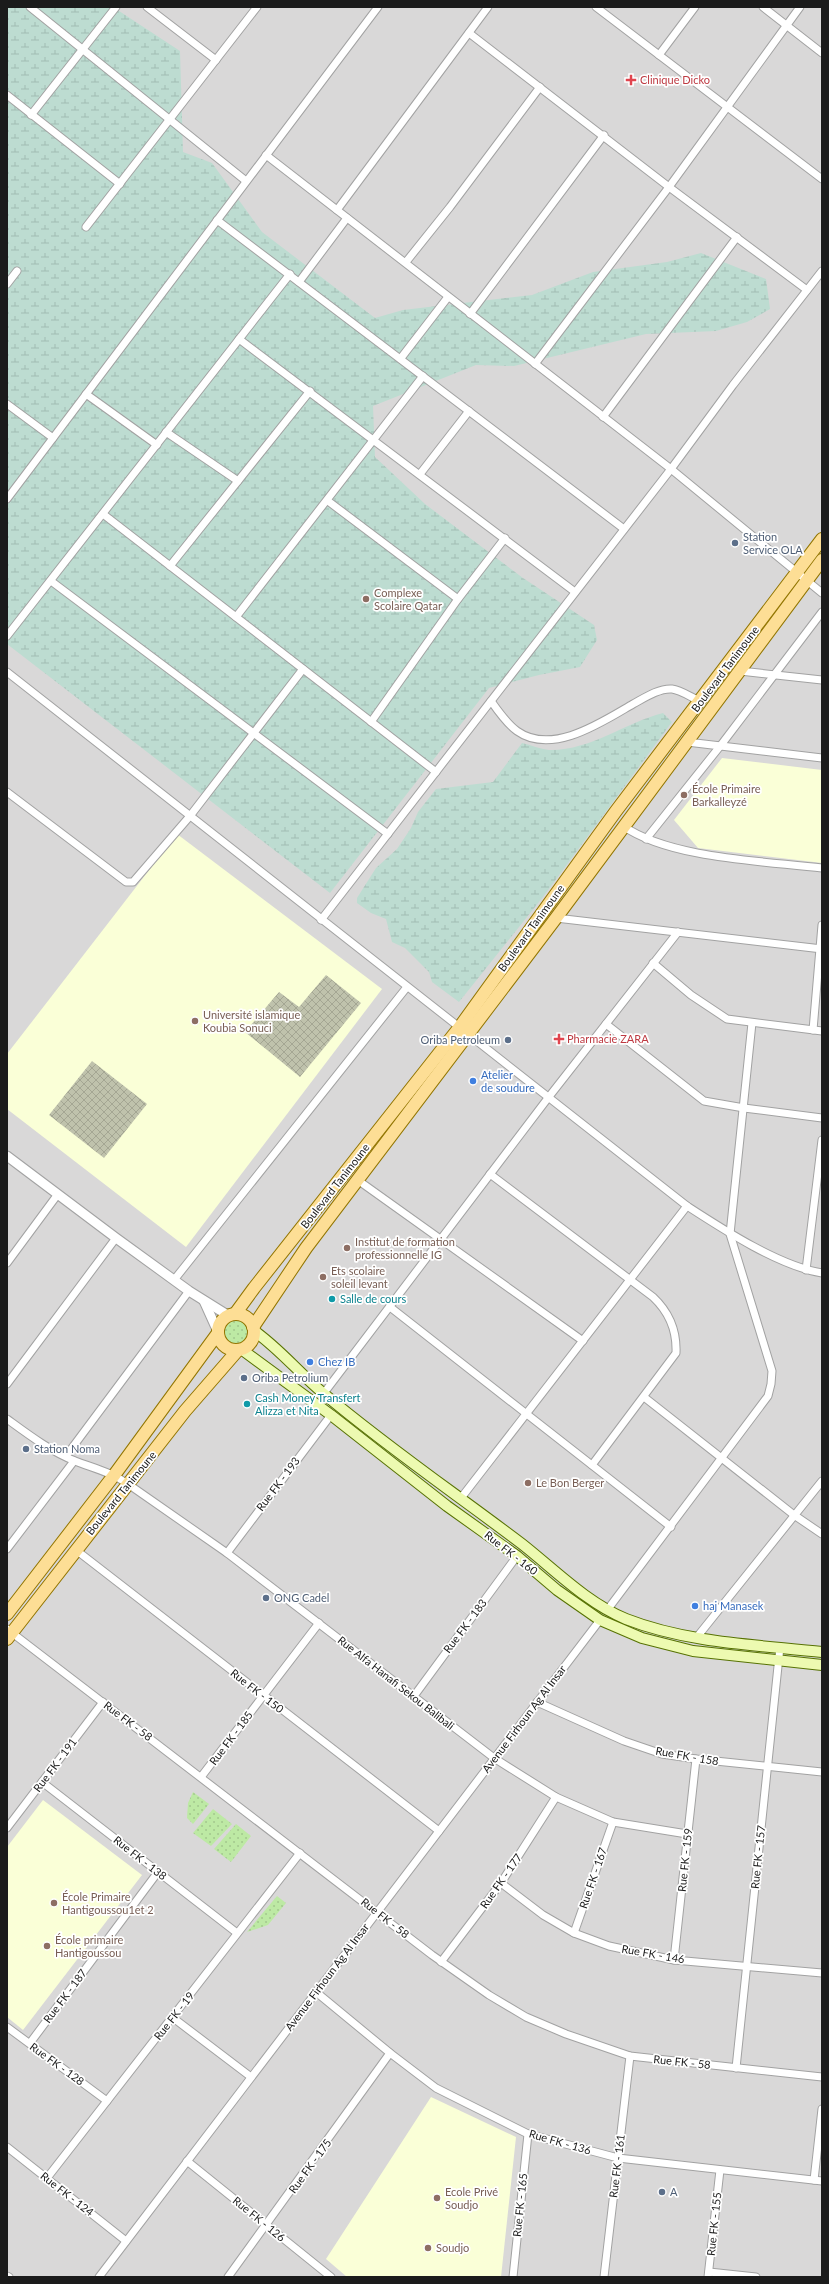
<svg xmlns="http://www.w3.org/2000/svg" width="829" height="2284" font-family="Lato,sans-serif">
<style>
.residential{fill:#d9d8d8}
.education{fill:#faffd7}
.construction{fill:url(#construction-cross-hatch)}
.grass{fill:url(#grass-dots)}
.wetland{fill:url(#wetland-marsh)}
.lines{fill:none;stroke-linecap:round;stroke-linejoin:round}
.minor-casing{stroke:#a2a2a2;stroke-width:9}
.tertiary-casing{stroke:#a2a2a2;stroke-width:11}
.secondary-casing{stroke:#577203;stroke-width:12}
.primary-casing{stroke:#927500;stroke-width:14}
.minor{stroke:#fff;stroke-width:7}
.tertiary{stroke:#fff;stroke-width:9}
.secondary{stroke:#edfab1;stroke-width:10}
.primary{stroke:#fdde95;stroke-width:12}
.health-dot{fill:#e0444e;stroke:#fff;stroke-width:1.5}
.service-dot{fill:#5c6f8a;stroke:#fff;stroke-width:1.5}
.education-dot{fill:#8d6e63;stroke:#fff;stroke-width:1.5}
.shop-dot{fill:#3f7fe0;stroke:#fff;stroke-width:1.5}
.culture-dot{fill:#0f9aa8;stroke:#fff;stroke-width:1.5}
.labels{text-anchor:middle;stroke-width:3.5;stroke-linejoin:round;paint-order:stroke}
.health-label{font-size:11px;fill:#be3a42;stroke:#fff;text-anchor:start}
.service-label{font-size:11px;fill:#4e5e75;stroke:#fff;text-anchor:start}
.education-label{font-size:11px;fill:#785e54;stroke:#fff;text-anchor:start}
.street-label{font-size:11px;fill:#1b1b1b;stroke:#fff}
.shop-label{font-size:11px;fill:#366cbe;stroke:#fff;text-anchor:start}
.culture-label{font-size:11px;fill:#0d838f;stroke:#fff;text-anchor:start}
</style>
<defs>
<pattern id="construction-cross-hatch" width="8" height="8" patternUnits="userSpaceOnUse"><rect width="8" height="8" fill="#bfc2ac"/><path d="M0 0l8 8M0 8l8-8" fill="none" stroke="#a4a693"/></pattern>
<pattern id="grass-dots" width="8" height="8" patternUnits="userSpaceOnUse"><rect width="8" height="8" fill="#bde9a4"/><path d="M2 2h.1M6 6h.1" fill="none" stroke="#a2c78d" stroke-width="1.8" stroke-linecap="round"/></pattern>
<pattern id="wetland-marsh" width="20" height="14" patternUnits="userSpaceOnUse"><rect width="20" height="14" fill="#bddcd1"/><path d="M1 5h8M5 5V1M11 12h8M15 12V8" fill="none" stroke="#a2bcb3"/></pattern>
</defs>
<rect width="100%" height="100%" fill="#edebe0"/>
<!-- residential -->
<rect class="residential" x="7" y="7" width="815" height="2270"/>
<!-- education -->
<g class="education">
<path d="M722 758 822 770V863L698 848 674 820Z"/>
<path d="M177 834 382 989 186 1247 7 1109V1054Z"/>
<path d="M43 1800 142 1875 23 2030 7 2017V1847Z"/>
<path d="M431 2097 516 2137 501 2277H347L326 2259Z"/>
</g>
<!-- construction -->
<g class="construction">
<path d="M326 975 361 1003 300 1077 245 1032 279 992 299 1007Z"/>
<path d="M92 1061 147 1104 104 1158 49 1115Z"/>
</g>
<!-- grass -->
<g class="grass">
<circle cx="235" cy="1332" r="13"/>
<path d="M193 1792 209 1804 193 1824 187 1818 188 1803Z"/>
<path d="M213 1809 232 1824 211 1846 193 1833Z"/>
<path d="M236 1824 251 1836 231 1862 214 1849Z"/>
<path d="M277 1896 286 1903 268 1925 247 1932Z"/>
</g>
<!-- wetland -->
<g class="wetland">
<path d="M7 7H113L180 51 183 152 212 163 262 232 375 318 403 310 532 295 593 272 667 262 701 253 766 279 770 309 747 322 716 331 646 334 514 366 476 365 373 406 375 457 425 504 523 578 594 625 597 640 580 667 539 675 489 688 330 893 7 644Z"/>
<path d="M663 713 672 722 543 897 459 1002 432 982 429 972 405 948 392 942 386 919 371 913 357 903V898L376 868 397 849 411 828 418 812 436 789 493 782 522 743C531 745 540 749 549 750 590 751 624 723 663 713Z"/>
</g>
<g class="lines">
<defs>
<g id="minor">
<path d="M30 7 246 181"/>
<path d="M147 7 216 60"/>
<path d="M596 7 822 179"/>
<path d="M763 7 822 53"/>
<path d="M469 33 669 187 807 290"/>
<path d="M659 55 695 7"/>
<path d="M7 95 120 184"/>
<path d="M31 115 116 7"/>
<path d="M266 155 671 469 822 593"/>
<path d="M337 210 488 7"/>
<path d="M217 220 624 529"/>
<path d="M86 227 257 7"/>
<path d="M406 262 450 207 540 87"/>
<path d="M299 282 347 218"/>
<path d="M7 284 17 271"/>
<path d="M470 314 604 135"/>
<path d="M239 339 575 592"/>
<path d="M401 358 448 297"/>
<path d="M535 364 669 187 800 7"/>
<path d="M86 394 157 445"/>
<path d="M7 404 53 438"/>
<path d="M603 417 737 237"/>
<path d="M166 432 238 481"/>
<path d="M420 474 469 411"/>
<path d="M7 499 378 7"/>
<path d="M328 501 458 599"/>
<path d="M103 514 436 772"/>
<path d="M170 566 310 391"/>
<path d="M51 581 388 834"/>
<path d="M236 617 423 376"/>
<path d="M7 636 290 274"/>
<path d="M740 671 822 680"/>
<path d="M7 672 687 1206C724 1230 779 1266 822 1273"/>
<path d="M491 701C498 711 507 724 517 731 552 756 602 722 633 704 644 698 659 688 672 689 681 690 692 698 700 701"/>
<path d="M371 722 458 599 505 538"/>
<path d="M687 742 822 758"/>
<path d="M7 792 126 882H133L190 816 303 669"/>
<path d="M623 826C671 859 765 861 822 868"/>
<path d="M646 839 721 745 822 612"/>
<path d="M556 918 822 949"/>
<path d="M321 920 671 469 733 385 822 271"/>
<path d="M653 963 691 995 727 1019 822 1031"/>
<path d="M606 1024 704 1101 744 1108 822 1118"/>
<path d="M813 1030 822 925"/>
<path d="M490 1174 653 1297C669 1312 677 1330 676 1353L592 1465"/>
<path d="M359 1181 583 1341"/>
<path d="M7 1263 58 1194"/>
<path d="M806 1270 822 1140"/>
<path d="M174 1280 407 987"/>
<path d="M390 1307 671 1527"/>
<path d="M7 1384 116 1238"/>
<path d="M324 1393 548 1098 678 932"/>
<path d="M644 1397 794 1515 822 1534"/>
<path d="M7 1419C29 1435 50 1451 75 1461 93 1468 111 1472 128 1484L227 1553 494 1758 556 1797 613 1822 687 1834"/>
<path d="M66 1456 189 1291"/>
<path d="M461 1498 687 1206"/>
<path d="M7 1549 74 1461"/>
<path d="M76 1550 439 1831"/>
<path d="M227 1553 331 1415"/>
<path d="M608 1609 768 1396 771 1384 772 1371 730 1234 752 1023"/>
<path d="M7 1629 432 1955 489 1995 526 2017 566 2034 630 2056 822 2077"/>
<path d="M697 1637 822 1481"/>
<path d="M414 1696 517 1556"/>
<path d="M537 1702 624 1741 662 1754 696 1759 822 1772"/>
<path d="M201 1777 319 1623"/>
<path d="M42 1782 237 1933"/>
<path d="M7 1828 103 1702"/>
<path d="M501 1883 543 1915 574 1933 609 1946 674 1960 822 1973"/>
<path d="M574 1933 613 1822"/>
<path d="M674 1960 696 1759"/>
<path d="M441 1962 501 1883 556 1797"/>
<path d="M316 1992 390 2053 436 2088 528 2134 618 2158 822 2181"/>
<path d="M172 2017 251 2077"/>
<path d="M7 2027 107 2101"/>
<path d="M30 2043 158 1872"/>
<path d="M736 2068 780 1647"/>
<path d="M7 2147 126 2241"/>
<path d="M187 2161 331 2277"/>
<path d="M47 2178 300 1853"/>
<path d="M814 2180 822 2109"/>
<path d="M709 2272 756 2277"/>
<path d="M7 2276 9 2277"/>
<path d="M99 2277 600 1620"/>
<path d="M228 2277 390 2053"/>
<path d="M513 2277 528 2134"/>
<path d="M604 2277 630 2056"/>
<path d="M708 2277 720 2170"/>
</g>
<g id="tertiary">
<path d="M7 1156 116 1238 189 1291 229 1316"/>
<path d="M204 1301 218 1332"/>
</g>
<g id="secondary">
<path d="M253 1330C279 1348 299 1373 323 1393 387 1447 456 1494 522 1544 555 1570 587 1603 626 1619 687 1643 758 1645 822 1652"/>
<path d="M241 1349 331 1415 447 1506 517 1556 557 1590 600 1620 642 1638 693 1651 822 1665"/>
</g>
<g id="primary">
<path d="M235 1314 254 1288 459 1028 616 811 822 539"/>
<circle cx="236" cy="1332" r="18"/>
<path d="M253 1327 306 1248 556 918 822 560"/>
<path d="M7 1614 115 1474 218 1333"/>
<path d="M7 1639 185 1411 238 1350"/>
</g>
</defs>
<!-- minor casing -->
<use href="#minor" class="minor-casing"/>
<!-- tertiary casing -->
<use href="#tertiary" class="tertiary-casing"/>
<!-- secondary casing -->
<use href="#secondary" class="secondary-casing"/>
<!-- primary casing -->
<use href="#primary" class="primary-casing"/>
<!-- minor -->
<use href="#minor" class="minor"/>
<!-- tertiary -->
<use href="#tertiary" class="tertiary"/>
<!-- secondary -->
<use href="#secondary" class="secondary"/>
<!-- primary -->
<use href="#primary" class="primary"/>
</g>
<!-- markers -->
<g class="health-dot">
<path d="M629 74h4v4h4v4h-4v4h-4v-4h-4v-4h4z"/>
<path d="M557 1033h4v4h4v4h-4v4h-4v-4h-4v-4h4z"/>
</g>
<g class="service-dot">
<circle cx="735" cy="543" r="4"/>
<circle cx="508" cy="1040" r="4"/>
<circle cx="244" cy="1378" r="4"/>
<circle cx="26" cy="1449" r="4"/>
<circle cx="266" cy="1598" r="4"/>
<circle cx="662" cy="2192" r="4"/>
</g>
<g class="education-dot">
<circle cx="366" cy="599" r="4"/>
<circle cx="684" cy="795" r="4"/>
<circle cx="195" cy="1021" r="4"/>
<circle cx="347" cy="1248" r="4"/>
<circle cx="323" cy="1277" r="4"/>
<circle cx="528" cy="1483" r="4"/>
<circle cx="54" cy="1903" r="4"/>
<circle cx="47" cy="1946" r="4"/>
<circle cx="437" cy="2198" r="4"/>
<circle cx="428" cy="2248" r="4"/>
</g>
<g class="shop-dot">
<circle cx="473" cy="1081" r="4"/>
<circle cx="310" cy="1362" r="4"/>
<circle cx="695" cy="1606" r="4"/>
</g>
<g class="culture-dot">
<circle cx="332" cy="1299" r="4"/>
<circle cx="247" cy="1404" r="4"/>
</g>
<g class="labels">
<!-- health labels -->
<g class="health-label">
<text x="640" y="84">Clinique Dicko</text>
<text x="567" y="1043">Pharmacie ZARA</text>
</g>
<!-- service labels -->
<g class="service-label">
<text x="743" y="541">Station<tspan x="743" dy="13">Service OLA</tspan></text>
<text x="500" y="1044" text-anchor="end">Oriba Petroleum</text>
<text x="252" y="1382">Oriba Petrolium</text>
<text x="34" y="1453">Station Noma</text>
<text x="274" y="1602">ONG Cadel</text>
<text x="670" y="2196">A</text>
</g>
<!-- education labels -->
<g class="education-label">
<text x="374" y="597">Complexe<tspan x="374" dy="13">Scolaire Qatar</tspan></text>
<text x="692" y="793">École Primaire<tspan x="692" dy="13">Barkalleyzé</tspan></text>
<text x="203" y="1019">Université islamique<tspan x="203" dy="13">Koubia Sonuci</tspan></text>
<text x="355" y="1246">Institut de formation<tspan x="355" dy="13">professionnelle IG</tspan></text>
<text x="331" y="1275">Ets scolaire<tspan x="331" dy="13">soleil levant</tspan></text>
<text x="536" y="1487">Le Bon Berger</text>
<text x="62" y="1901">École Primaire<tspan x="62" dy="13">Hantigoussou1et 2</tspan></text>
<text x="55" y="1944">École primaire<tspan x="55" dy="13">Hantigoussou</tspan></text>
<text x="445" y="2196">Ecole Privé<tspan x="445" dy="13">Soudjo</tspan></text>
<text x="436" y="2252">Soudjo</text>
</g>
<!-- street labels -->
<g class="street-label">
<text transform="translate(725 669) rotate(-53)" y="4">Boulevard Tanimoune</text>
<text transform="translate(531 928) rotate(-54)" y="4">Boulevard Tanimoune</text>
<text transform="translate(335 1186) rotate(-52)" y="4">Boulevard Tanimoune</text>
<text transform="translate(278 1484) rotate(-53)" y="4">Rue FK - 193</text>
<text transform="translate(121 1493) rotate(-51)" y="4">Boulevard Tanimoune</text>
<text transform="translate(511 1553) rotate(38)" y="4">Rue FK - 160</text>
<text transform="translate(465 1626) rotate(-53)" y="4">Rue FK - 183</text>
<text transform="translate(396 1683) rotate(38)" y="4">Rue Alfa Hanafi Sekou Balibali</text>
<text transform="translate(257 1691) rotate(38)" y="4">Rue FK - 150</text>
<text transform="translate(524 1719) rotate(-53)" y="4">Avenue Firhoun Ag Al Insar</text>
<text transform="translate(128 1721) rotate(37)" y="4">Rue FK - 58</text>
<text transform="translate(231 1738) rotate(-53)" y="4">Rue FK - 185</text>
<text transform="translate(687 1756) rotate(10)" y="4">Rue FK - 158</text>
<text transform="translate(55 1765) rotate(-53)" y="4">Rue FK - 191</text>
<text transform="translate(758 1857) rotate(-84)" y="4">Rue FK - 157</text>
<text transform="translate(140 1858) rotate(38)" y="4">Rue FK - 138</text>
<text transform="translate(685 1860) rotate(-84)" y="4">Rue FK - 159</text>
<text transform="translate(593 1878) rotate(-71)" y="4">Rue FK - 167</text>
<text transform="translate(501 1881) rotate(-55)" y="4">Rue FK - 177</text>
<text transform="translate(385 1918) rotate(38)" y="4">Rue FK - 58</text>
<text transform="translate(653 1954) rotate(10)" y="4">Rue FK - 146</text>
<text transform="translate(327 1977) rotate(-53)" y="4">Avenue Firhoun Ag Al Insar</text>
<text transform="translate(65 1996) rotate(-53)" y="4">Rue FK - 187</text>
<text transform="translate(174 2016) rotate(-52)" y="4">Rue FK - 19</text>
<text transform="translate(682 2062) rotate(6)" y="4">Rue FK - 58</text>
<text transform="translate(57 2064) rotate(36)" y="4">Rue FK - 128</text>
<text transform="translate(560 2142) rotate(16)" y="4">Rue FK - 136</text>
<text transform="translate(310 2166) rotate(-54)" y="4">Rue FK - 175</text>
<text transform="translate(617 2166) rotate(-83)" y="4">Rue FK - 161</text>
<text transform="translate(67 2194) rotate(38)" y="4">Rue FK - 124</text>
<text transform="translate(520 2205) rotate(-84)" y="4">Rue FK - 165</text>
<text transform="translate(259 2219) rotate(39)" y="4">Rue FK - 126</text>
<text transform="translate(714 2224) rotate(-84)" y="4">Rue FK - 155</text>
</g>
<!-- shop labels -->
<g class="shop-label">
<text x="481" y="1079">Atelier<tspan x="481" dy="13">de soudure</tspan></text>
<text x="318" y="1366">Chez IB</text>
<text x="703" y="1610">haj Manasek</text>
</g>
<!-- culture labels -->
<g class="culture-label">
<text x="340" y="1303">Salle de cours</text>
<text x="255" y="1402">Cash Money Transfert<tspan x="255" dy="13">Alizza et Nita</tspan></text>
</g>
</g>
<!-- border -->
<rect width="829" height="2284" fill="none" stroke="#1b1b1b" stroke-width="16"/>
</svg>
